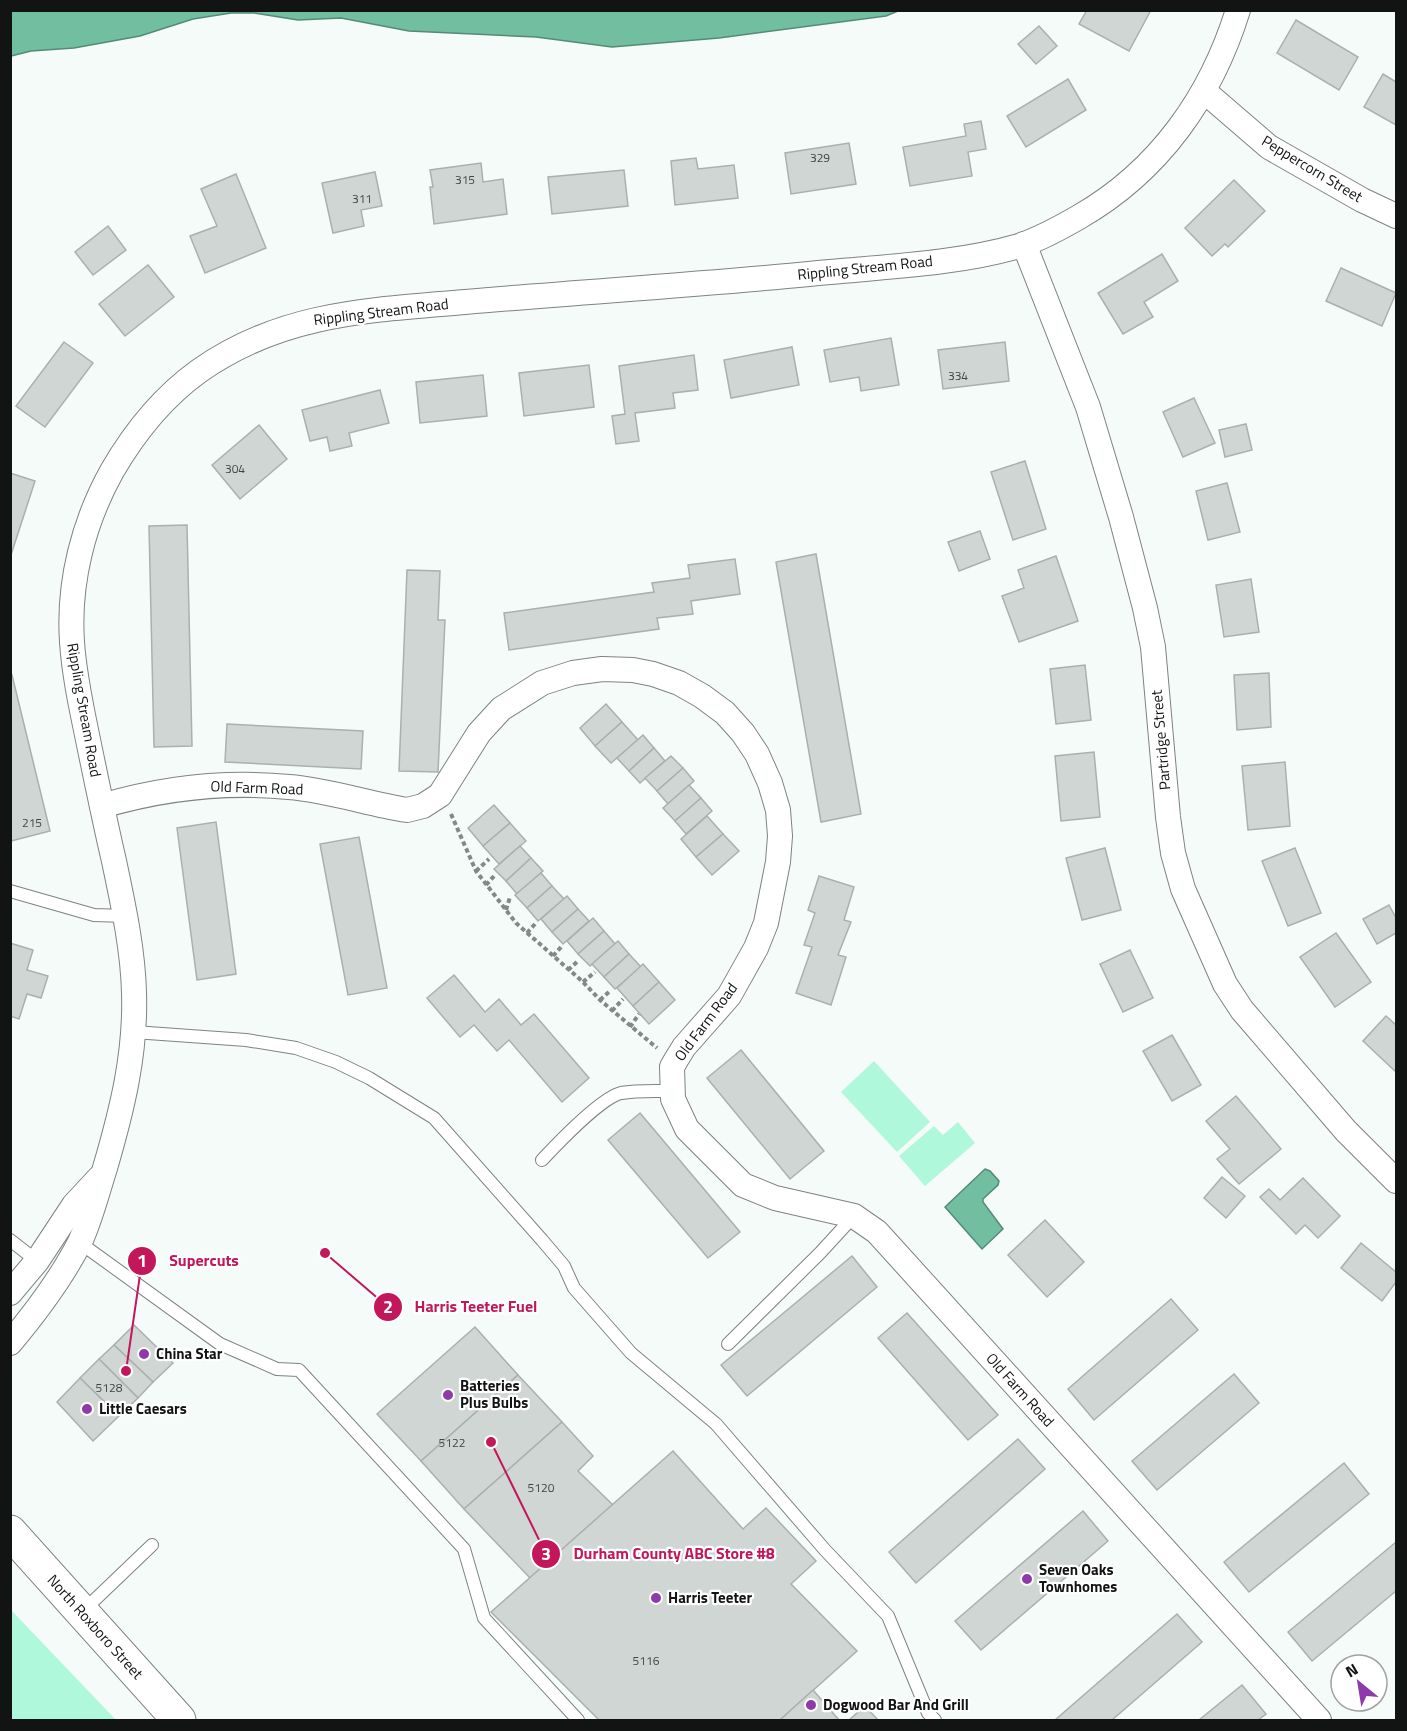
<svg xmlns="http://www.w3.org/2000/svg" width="1407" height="1731" font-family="'Titillium Web',sans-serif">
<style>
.green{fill:#b0f8db}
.water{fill:#71bea0;stroke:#548b76;stroke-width:1.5}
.building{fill:#d0d6d4;stroke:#abb0ae;stroke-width:1.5}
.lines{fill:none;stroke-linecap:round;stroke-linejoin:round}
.service-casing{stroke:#7e8381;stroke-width:14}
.minor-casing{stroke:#7e8381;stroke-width:26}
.trunk-casing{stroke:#7e8381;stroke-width:35}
.path{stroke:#848886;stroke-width:4;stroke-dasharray:4.5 3;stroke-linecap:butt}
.service{stroke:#fff;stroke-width:12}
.minor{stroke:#fff;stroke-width:24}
.trunk{stroke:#fff;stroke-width:33}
.poi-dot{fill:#8e3aa8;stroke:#fff;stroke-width:2}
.labels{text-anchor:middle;stroke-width:4.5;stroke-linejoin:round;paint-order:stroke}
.number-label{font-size:12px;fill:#424443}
.street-label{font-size:15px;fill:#121413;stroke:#fff}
.poi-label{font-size:15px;font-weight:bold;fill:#121413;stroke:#fff;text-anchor:start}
.leader{fill:none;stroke:#c2185b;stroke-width:2}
.callout-dot{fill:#c2185b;stroke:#fff;stroke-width:2}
.mark-label{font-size:18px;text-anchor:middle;font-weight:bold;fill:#fff}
.callout-label{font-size:16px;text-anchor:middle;font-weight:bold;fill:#c2185b;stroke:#fff;stroke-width:4.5;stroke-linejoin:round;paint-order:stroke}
</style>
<rect width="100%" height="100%" fill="#f5fbf8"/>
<!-- green -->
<g class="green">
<path d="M874 1061 930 1122 897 1152 841 1092Z"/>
<path d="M958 1122 975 1143 925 1186 899 1156 934 1126 943 1135Z"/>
<path d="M10 1610H11L116 1720H11Z"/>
</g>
<!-- water -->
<g class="water">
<path d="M10 11 11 10 898 11 886 16 719 38 612 47 536 37 409 31 341 18 298 20 254 13H231L193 19 140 36 74 48 31 51 11 56Z"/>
<path d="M985 1169 990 1171 999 1181 998 1185 983 1199V1202L1003 1229 982 1249 945 1207Z"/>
</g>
<!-- building -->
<g class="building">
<path d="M1087 10H1151L1129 51 1079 24Z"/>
<path d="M1296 20 1358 57 1339 90 1277 53Z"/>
<path d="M1039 26 1057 46 1036 64 1018 44Z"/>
<path d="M1383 74 1396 82V125L1364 107Z"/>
<path d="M1068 79 1086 110 1026 147 1007 116Z"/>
<path d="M981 121 986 149 968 152 972 176 910 186 903 147 966 136 964 124Z"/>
<path d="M849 143 856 184 791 194 785 153Z"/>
<path d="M696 158 698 169 734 165 738 198 675 205 671 161Z"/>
<path d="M481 163 483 182 503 179 507 214 434 224 430 187H433L430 170Z"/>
<path d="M624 170 628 206 552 214 548 177Z"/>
<path d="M375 172 382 206 361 210 364 226 333 233 322 183Z"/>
<path d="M236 174 266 248 205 273 190 236 217 226 201 189Z"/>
<path d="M1234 180 1265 211 1228 247 1225 244 1212 256 1185 228Z"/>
<path d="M108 226 126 250 93 275 75 252Z"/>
<path d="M1162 254 1178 281 1144 302 1153 317 1123 334 1098 293Z"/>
<path d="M148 265 174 297 125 336 99 304Z"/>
<path d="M1341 268 1396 293 1382 326 1326 301Z"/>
<path d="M891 338 899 385 861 391 859 377 830 382 824 350Z"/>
<path d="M64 342 93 363 45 427 16 406Z"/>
<path d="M1005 342 1009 381 943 389 938 350Z"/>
<path d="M792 347 799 385 731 398 724 360Z"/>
<path d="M694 355 698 390 673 393 675 408 635 413 639 441 616 444 612 416 625 414 619 366Z"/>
<path d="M589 365 594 407 524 416 519 373Z"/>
<path d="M483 375 487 416 420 423 416 382Z"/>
<path d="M380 390 389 423 349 433 352 446 330 451 327 437 310 441 302 410Z"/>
<path d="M1194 398 1215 443 1183 457 1163 412Z"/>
<path d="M1246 424 1252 450 1225 457 1219 430Z"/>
<path d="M259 425 287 459 240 499 212 465Z"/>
<path d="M1025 461 1046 529 1013 540 991 472Z"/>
<path d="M10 473 35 481 10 558Z"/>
<path d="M1227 483 1240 532 1208 540 1196 491Z"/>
<path d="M187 525 192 746 154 747 149 526Z"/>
<path d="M980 531 990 559 959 571 948 542Z"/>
<path d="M816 554 861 814 821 822 776 562Z"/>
<path d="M1056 556 1078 621 1019 642 1002 596 1024 588 1018 570Z"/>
<path d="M735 559 740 594 691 601 693 614 657 618 659 629 509 650 504 613 654 592 652 583 690 578 688 565Z"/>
<path d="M407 570 440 571 438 620H445L438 772 399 771Z"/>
<path d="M1251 579 1259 632 1224 637 1216 585Z"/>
<path d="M1085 665 1091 720 1056 724 1050 669Z"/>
<path d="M1269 673 1271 727 1237 730 1234 675Z"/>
<path d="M12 675 50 831 11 841 10 676Z"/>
<path d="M606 704 622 722 595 746 580 728Z"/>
<path d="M622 722 638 740 611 763 595 746Z"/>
<path d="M227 724 363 731 361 769 225 762Z"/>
<path d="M643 735 654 748 629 771 617 758Z"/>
<path d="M654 748 665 761 640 783 629 771Z"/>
<path d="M1094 752 1100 817 1061 821 1055 756Z"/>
<path d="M671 756 683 768 657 791 645 778Z"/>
<path d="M1285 762 1290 826 1248 830 1242 766Z"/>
<path d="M683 768 694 781 668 804 657 791Z"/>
<path d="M689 785 701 798 675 821 663 808Z"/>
<path d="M701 798 712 811 686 834 675 821Z"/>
<path d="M494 805 510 823 483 846 468 828Z"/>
<path d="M707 816 723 834 696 857 681 839Z"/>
<path d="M216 822 236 974 197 980 177 828Z"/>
<path d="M510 823 526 841 499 864 483 846Z"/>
<path d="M723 834 739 851 712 875 696 857Z"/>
<path d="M359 837 387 988 348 995 320 844Z"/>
<path d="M520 846 531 858 506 881 494 869Z"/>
<path d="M1105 848 1121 910 1082 920 1066 858Z"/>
<path d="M1295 848 1321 913 1288 926 1262 861Z"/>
<path d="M531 858 543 871 517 894 506 881Z"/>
<path d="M541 873 552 886 527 908 515 895Z"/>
<path d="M819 876 854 887 844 920 851 922 838 955 846 957 831 1005 796 993 812 947 804 945 815 913 808 910Z"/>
<path d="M552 886 564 899 538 921 527 908Z"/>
<path d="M567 896 578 909 552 932 541 919Z"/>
<path d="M1389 905 1396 918V933L1377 944 1363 919Z"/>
<path d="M578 909 589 921 563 944 552 932Z"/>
<path d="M593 918 604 931 578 954 567 941Z"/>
<path d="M604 931 615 944 590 966 578 954Z"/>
<path d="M1336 933 1371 982 1335 1007 1300 957Z"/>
<path d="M618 941 629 954 604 977 592 964Z"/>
<path d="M10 943 33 950 27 970 48 976 41 998 27 994 19 1019 10 1016Z"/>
<path d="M1130 950 1153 998 1123 1012 1100 964Z"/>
<path d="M629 954 641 967 615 989 604 977Z"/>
<path d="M643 964 659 982 633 1006 617 988Z"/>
<path d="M454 975 485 1012 499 999 521 1025 534 1014 589 1078 562 1102 509 1040 497 1051 474 1025 460 1037 427 998Z"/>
<path d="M659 982 675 1000 649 1024 633 1006Z"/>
<path d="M1386 1016 1396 1025V1072L1363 1041Z"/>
<path d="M1172 1035 1201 1085 1172 1101 1143 1051Z"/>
<path d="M741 1050 824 1151 790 1179 707 1078Z"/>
<path d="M1236 1096 1281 1149 1239 1184 1217 1159 1230 1149 1206 1121Z"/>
<path d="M640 1113 740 1232 708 1258 608 1140Z"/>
<path d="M1222 1177 1245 1196 1226 1218 1204 1198Z"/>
<path d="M1303 1178 1340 1216 1318 1238 1305 1225 1296 1234 1260 1197 1269 1189 1280 1200Z"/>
<path d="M1045 1220 1084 1262 1047 1297 1008 1255Z"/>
<path d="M1361 1243 1396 1272V1282L1382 1301 1341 1268Z"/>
<path d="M852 1256 877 1287 747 1396 721 1365Z"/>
<path d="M1171 1299 1198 1330 1094 1420 1068 1389Z"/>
<path d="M907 1313 998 1415 968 1440 878 1338Z"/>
<path d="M134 1325 173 1363 153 1382 114 1345Z"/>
<path d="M475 1327 518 1375 421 1461 377 1414Z"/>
<path d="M114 1345 153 1382 138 1398 99 1359Z"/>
<path d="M99 1359 138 1398 119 1416 80 1378Z"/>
<path d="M1234 1374 1259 1403 1157 1490 1132 1461Z"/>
<path d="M518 1375 562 1422 464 1509 421 1461Z"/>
<path d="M80 1378 119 1416 93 1441 57 1402Z"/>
<path d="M562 1422 593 1456 578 1471 613 1505 530 1578 464 1509Z"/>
<path d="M1018 1439 1045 1469 916 1583 889 1552Z"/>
<path d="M673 1451 743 1529 766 1508 816 1561 791 1584 857 1651 780 1720H599L491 1612Z"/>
<path d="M1344 1463 1369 1494 1249 1592 1224 1562Z"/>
<path d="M1083 1511 1108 1541 981 1650 955 1621Z"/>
<path d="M1396 1542V1591L1312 1661 1288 1632Z"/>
<path d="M1177 1614 1202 1642 1112 1720H1055Z"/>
<path d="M1242 1685 1266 1714 1258 1720H1199Z"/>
<path d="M813 1690 839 1720H780Z"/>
<path d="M865 1706 878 1720H849Z"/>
</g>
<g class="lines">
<defs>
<g id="service">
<path d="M10 891 94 915 125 916"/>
<path d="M134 1032 246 1040 296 1048 336 1062 369 1078 434 1118 542 1240 564 1266 574 1288 631 1353 716 1424 825 1550 888 1616 928 1713 935 1720"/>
<path d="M542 1160C557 1144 601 1098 621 1093 637 1090 656 1091 673 1091"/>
<path d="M10 1240 37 1261"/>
<path d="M76 1240 220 1344 277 1369 299 1370 464 1549 484 1618 578 1720"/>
<path d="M728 1344 820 1253 854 1216"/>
<path d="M82 1612 152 1545"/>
</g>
<g id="minor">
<path d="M1204 91 1269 147 1362 200 1396 216"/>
<path d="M1024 244 1088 407 1121 517 1145 608 1153 647 1168 817 1173 853 1183 889 1225 984 1242 1010 1346 1131 1396 1181"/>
<path d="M102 806C163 788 226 781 289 787 329 790 368 804 407 810L423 806 440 795 479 733 501 709 542 683 573 673 602 669 633 670 653 674 679 683 702 696 725 713 743 733 757 754 770 783 778 810 780 836 778 862 766 923 756 948 729 996 684 1047 676 1060 672 1067 673 1099 687 1129 743 1185 775 1198 854 1216 877 1232 1319 1720"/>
<path d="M10 1293 37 1261 74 1205 99 1178"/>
<path d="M10 1343C37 1311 61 1279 80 1242 91 1218 97 1193 105 1168 122 1110 136 1054 134 993 133 949 123 904 114 861 104 818 95 774 86 730 80 701 74 672 72 642 68 583 83 523 112 471 134 433 163 397 199 371 281 313 369 310 465 302 579 292 695 285 809 274 877 267 954 265 1019 246 1040 239 1060 228 1079 217 1159 171 1211 97 1238 10"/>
</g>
<path id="trunk" d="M10 1532 179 1720"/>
</defs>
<!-- service casing -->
<use href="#service" class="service-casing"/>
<!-- minor casing -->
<use href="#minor" class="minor-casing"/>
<!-- trunk casing -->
<use href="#trunk" class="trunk-casing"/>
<!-- path -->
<g class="path">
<path d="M451 814 476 871 516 923 583 982 600 1000 657 1048"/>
<path d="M476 871 489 859"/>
<path d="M486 885 495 875"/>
<path d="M506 910 510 897"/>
<path d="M527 933 535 924"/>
<path d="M553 956 562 946"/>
<path d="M568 970 579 960"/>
<path d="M583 982 595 972"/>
<path d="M600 1000 611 990"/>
<path d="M612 1011 623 999"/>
<path d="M630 1027 639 1014"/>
</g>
<!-- service -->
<use href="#service" class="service"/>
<!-- minor -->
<use href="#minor" class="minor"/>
<!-- trunk -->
<use href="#trunk" class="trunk"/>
</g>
<!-- markers -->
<g class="poi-dot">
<circle cx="144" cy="1354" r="6"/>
<circle cx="448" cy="1395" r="6"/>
<circle cx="87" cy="1409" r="6"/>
<circle cx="1027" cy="1579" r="6"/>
<circle cx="656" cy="1598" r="6"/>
<circle cx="811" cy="1705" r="6"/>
</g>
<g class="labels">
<!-- number labels -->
<g class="number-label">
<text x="820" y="162">329</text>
<text x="465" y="184">315</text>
<text x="362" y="203">311</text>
<text x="958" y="380">334</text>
<text x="235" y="473">304</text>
<text x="32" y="827">215</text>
<text x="109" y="1392">5128</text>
<text x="452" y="1447">5122</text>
<text x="541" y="1492">5120</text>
<text x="646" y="1665">5116</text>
</g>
<!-- street labels -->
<g class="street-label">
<text transform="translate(1312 169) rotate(31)" y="5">Peppercorn Street</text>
<text transform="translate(865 268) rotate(-6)" y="5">Rippling Stream Road</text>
<text transform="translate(381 312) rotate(-7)" y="5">Rippling Stream Road</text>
<text transform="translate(84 710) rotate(80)" y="5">Rippling Stream Road</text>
<text transform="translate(1161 740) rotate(-95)" y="5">Partridge Street</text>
<text transform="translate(257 788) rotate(2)" y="5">Old Farm Road</text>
<text transform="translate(706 1022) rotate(-53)" y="5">Old Farm Road</text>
<text transform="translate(1020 1390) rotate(48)" y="5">Old Farm Road</text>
<text transform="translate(95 1627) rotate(48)" y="5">North Roxboro Street</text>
</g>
<!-- poi labels -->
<g class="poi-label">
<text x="156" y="1359">China Star</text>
<text x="460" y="1391">Batteries<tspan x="460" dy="17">Plus Bulbs</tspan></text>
<text x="99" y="1414">Little Caesars</text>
<text x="1039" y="1575">Seven Oaks<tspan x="1039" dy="17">Townhomes</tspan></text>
<text x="668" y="1603">Harris Teeter</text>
<text x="823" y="1710">Dogwood Bar And Grill</text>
</g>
</g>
<!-- callouts -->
<path class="leader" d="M126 1371L142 1261M325 1253L388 1307M491 1442L546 1554"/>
<g class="callout-dot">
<circle cx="126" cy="1371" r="6"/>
<circle cx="325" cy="1253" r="6"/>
<circle cx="491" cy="1442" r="6"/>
<circle cx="142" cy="1261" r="15"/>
<circle cx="388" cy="1307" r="15"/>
<circle cx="546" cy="1554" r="15"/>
</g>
<g class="mark-label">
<text x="142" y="1267">1</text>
<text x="388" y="1313">2</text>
<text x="546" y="1560">3</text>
</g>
<g class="callout-label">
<text x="204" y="1266">Supercuts</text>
<text x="476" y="1312">Harris Teeter Fuel</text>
<text x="674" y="1559">Durham County ABC Store #8</text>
</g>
<!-- border -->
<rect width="1407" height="1731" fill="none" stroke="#121413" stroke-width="24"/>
<!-- north arrow -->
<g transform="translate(1359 1683) rotate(330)"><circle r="28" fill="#ffffff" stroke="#a0a1a1" stroke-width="1.5"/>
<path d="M0-4.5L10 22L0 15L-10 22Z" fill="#8e3aa8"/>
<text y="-9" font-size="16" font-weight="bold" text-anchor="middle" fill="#121413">N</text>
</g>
</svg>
